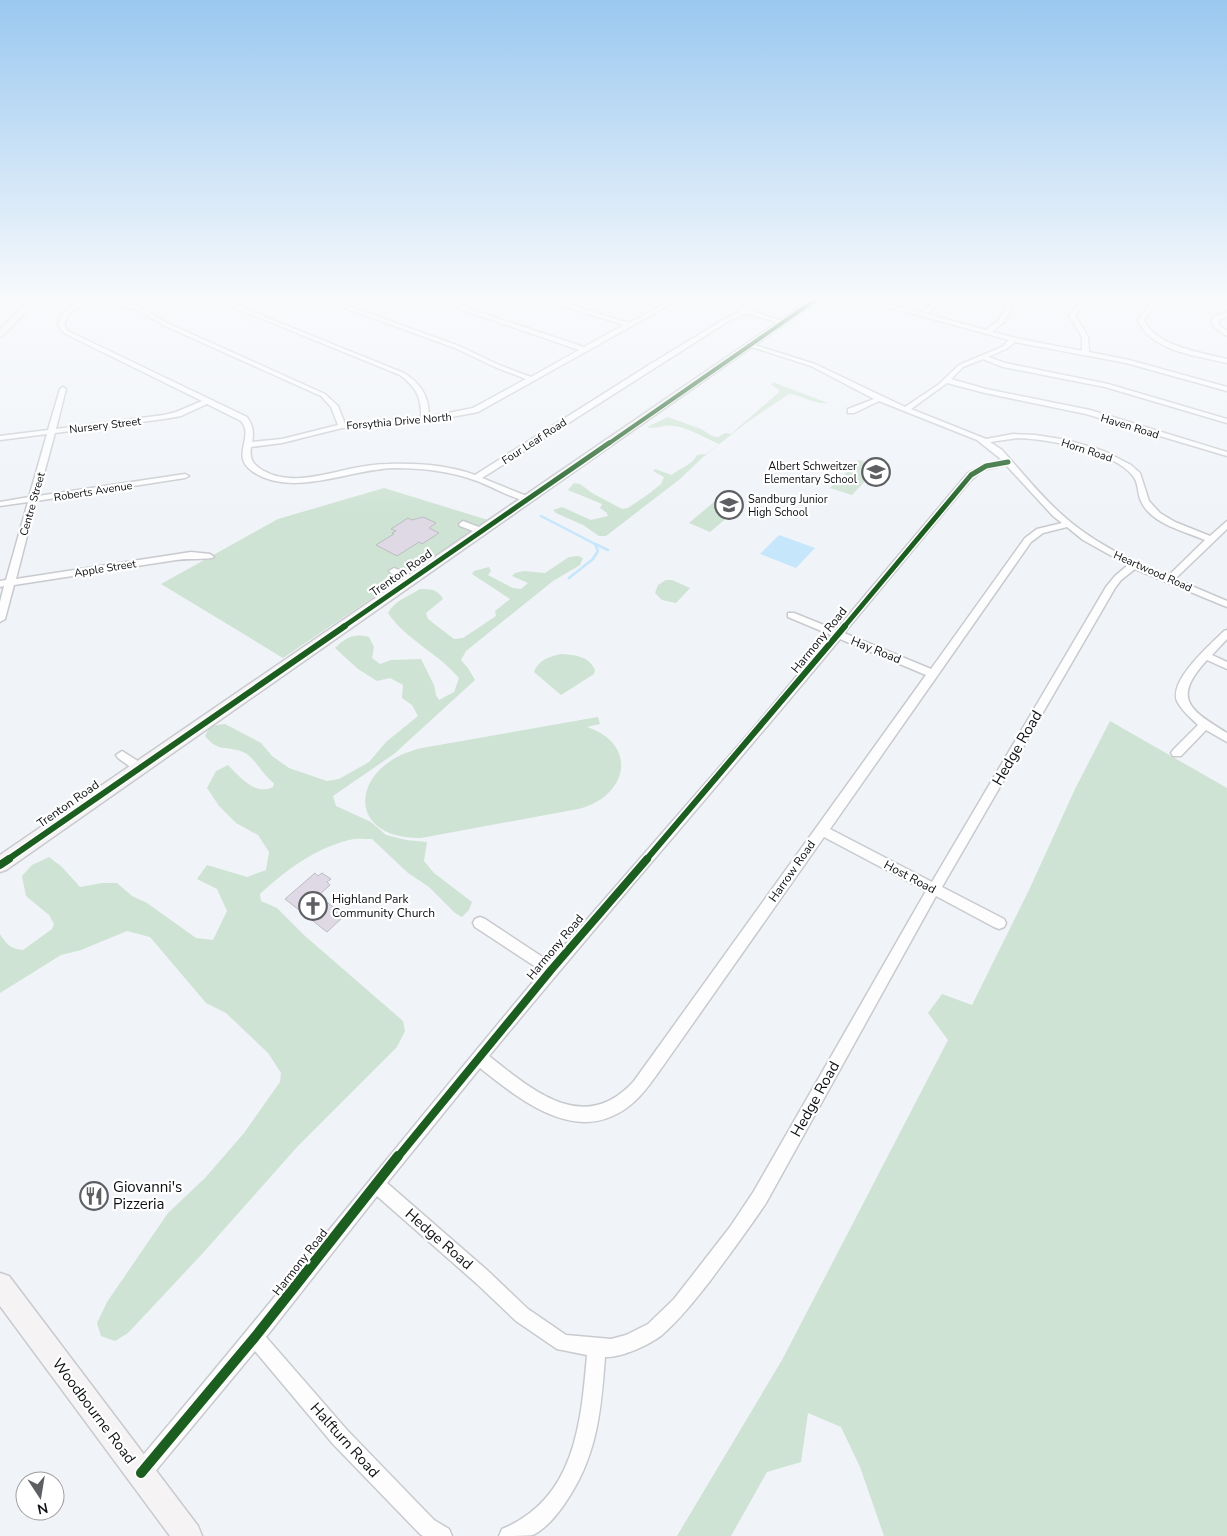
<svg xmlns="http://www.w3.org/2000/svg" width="1227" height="1536" font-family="'Nunito Sans',sans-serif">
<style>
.green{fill:#cee3d3}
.water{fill:#c6e6fc}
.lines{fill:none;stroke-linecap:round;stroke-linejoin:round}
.stream{stroke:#c6e6fc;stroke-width:2.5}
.building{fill:#dfd9e5;stroke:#bcbdc0}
.street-casing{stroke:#c8cace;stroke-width:3}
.secondary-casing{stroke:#c8cace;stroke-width:3}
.street{fill:#fdfdfe;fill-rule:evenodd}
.secondary{fill:#f6f3f4;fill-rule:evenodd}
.cycleway-far4-casing{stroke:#fff;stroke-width:5.5}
.cycleway-far3-casing{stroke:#fff;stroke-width:8}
.cycleway-far2-casing{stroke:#fff;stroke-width:9}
.cycleway-far1-casing{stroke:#fff;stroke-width:11}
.cycleway-casing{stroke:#fff;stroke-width:13}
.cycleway-far4{stroke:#1b5e20;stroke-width:4}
.cycleway-far3{stroke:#1b5e20;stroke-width:5}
.cycleway-far2{stroke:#1b5e20;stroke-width:6}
.cycleway-far1{stroke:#1b5e20;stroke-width:8}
.cycleway{stroke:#1b5e20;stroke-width:10}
.labels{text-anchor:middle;stroke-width:4.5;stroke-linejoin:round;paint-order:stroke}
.far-street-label{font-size:11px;fill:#0e1013;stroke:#fff}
.far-poi-label{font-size:11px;fill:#0e1013;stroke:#fff;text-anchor:end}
.street-label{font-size:12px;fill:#0e1013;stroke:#fff}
.poi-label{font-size:12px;fill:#0e1013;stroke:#fff;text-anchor:start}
.near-street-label{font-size:15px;fill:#0e1013;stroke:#fff}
.near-poi-label{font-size:15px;fill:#0e1013;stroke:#fff;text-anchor:start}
</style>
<rect width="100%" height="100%" fill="#f0f3f8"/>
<!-- green -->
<g class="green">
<path d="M773 382 828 403C814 405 802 395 789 394L746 423 703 457 680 479 606 536H599L583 525 556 513 553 510 562 507 591 520 608 516 607 513 600 508 602 504 568 490 574 483 580 484 592 493 622 509 628 508 650 493 661 484 664 477 653 471 655 469 672 475C681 467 691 466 697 455L706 454 719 444C705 438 689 428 674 426 664 424 657 430 647 427L668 417 701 429 712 436 718 437 725 433 731 434 778 393 779 390 771 385Z"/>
<path d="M859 460 879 466 852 495 830 488Z"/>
<path d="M384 488 488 520 283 658 161 584 278 519Z"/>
<path d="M720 497 742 505 710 532 689 523Z"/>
<path d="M578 556 583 558 580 565 553 581 466 651 461 660 468 668 475 680 394 754 333 796 336 806 371 822 386 835 406 840 427 842 424 861 434 873 472 902 469 910 462 917 455 913 429 887 408 873 372 839C365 839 356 838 349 840 314 849 286 870 260 894L261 901 277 908 305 936 403 1021 405 1031 397 1047 297 1147 202 1254 128 1333 115 1341 101 1336 97 1323 107 1302 168 1213 205 1178 244 1133 280 1082 281 1073 268 1053 226 1013 206 1003 150 937 127 931 81 950 61 955 0 993V934C6 944 11 949 23 950L52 929 54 924 49 915 26 896 22 876 32 865 49 857 62 867 80 887 102 883H117L132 896 147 903 196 938 213 940 227 911 217 889 197 879 207 865 247 877 266 870 269 852 258 835 236 823 219 806 207 788 216 771 228 765C240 777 255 796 273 787L274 783C263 776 254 756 243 752 225 745 219 753 205 736L210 726 225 724 261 743 272 756 289 768 327 781 339 779 369 762 386 742 418 716 412 705 402 698 403 685 390 678 377 681 358 669 335 648C346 637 355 633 369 637L374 647 372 658 380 664 391 660 421 659 434 685 436 695 439 700 454 692 459 678C438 653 406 640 388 613 395 600 408 597 420 589 430 589 438 589 443 599L426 613 428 619 454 639 463 638 496 616 495 611 510 599 472 574 474 571 489 567 491 571 488 575 513 588 521 589 528 583 512 576 515 573 524 571 545 573 569 557Z"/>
<path d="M666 580H672L690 588 676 603 662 600 655 593 658 585Z"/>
<path d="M562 654C575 655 589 656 595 670L594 674 561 695 534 672C538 660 550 656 562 654Z"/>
<path d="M598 717 600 724 587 727C640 745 627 797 578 809L421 838C343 839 350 764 422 748Z"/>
<path d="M1110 721 1227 788V1536H884L860 1467 841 1427 808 1413 801 1462 767 1472 731 1536H677L782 1360 948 1040 928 1013 942 994 972 1005 1029 890 1075 789Z"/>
</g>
<!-- water -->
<path class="water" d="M779 535 815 548 796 568 760 554Z"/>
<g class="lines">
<!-- stream -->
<g class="stream">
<path d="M541 516 595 544 598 551 593 559 569 578"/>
<path d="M595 544 608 550"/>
</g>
</g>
<!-- building -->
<g class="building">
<path d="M423 517 436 523 429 528 439 533 422 544 419 542 397 556 376 545 394 534 392 533 396 531 391 529 408 518 412 520Z"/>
<path d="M315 873 318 876 322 873 331 879 327 882 330 885 318 896 342 913 340 915 343 917 327 932 285 899Z"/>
</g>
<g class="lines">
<defs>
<g id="street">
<path d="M79 300H85L84 301 120 302 140 307 167 323 325 394 338 406 345 424 421 418C422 398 416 387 400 375L216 300H223L404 373C421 384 429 396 429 417L473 408 526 379 495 367 455 348 326 301 325 300H332L459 346 499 365 531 377 579 350 463 310 446 300H452L467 308 584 347 624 325 547 301 546 300H554L629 323 671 300H678L478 412 425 422 342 428 282 443 251 447C249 459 253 465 264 471 291 486 325 474 354 468 365 466 377 464 388 464 417 463 448 465 475 475L649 365 723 320 741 311 722 300H729L748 310 786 322 783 324 746 313 727 322 482 478 529 497 530 499 526 501C509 497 493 487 477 481 450 471 422 468 394 468 350 469 291 499 252 471 230 455 255 437 241 421L207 404 181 416 164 419 55 433 38 496 185 474 189 476 185 478 36 501 16 579 191 552 210 554 214 557C210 560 185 558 176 560L14 585 5 619 0 622V602L4 586 0 587V581L6 580 28 502 0 506V502L29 497 47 434 0 440V436L48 430 60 389 63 387 66 389 56 429 164 415 176 412 202 401 64 333 58 325 63 313ZM80 305 120 306 136 309 163 325 321 396 331 407 338 425 282 439 252 442C254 432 253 426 247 417L68 331 64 325 68 315Z"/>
<path d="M863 300H871L921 313 937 300H943L927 314 986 330 999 320 1010 300H1016L1004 322 992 332 1020 339 1082 351V337L1069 315 1081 300H1087L1075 315 1088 337 1089 352 1129 360 1227 387V391L1126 363 1015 342 1006 349 988 357 1005 363 1108 384 1227 419V423L1105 387 1003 367 983 359 963 367 951 379 986 389 1090 410 1227 452V456L1086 414 985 393 947 383 911 409 986 439 1013 434 1035 435 1067 440 1104 451 1131 465 1140 473 1149 501 1160 513 1175 522 1210 536 1227 521V529L1175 579 1227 601V607L1135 569 1121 580 1115 588 942 887 1004 919 1006 923 1004 927 999 929 994 927 936 896 766 1203C748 1230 729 1255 710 1281 695 1300 680 1319 662 1335 649 1345 621 1358 605 1357 601 1412 597 1459 563 1506 556 1516 545 1529 533 1535 525 1536 509 1536 499 1536L502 1529C575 1499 581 1424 587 1355L557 1349 516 1321 476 1283 377 1196 266 1337 347 1430 434 1520 449 1529 452 1536H423L420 1534 333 1444 255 1351 148 1480 141 1483 134 1480 131 1473 134 1466C272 1303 405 1135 542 971L475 927 473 923 475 919 480 917 485 919 550 962 751 731 831 635 788 617V613H794L836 630 968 473 983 465 1002 460 977 440 879 401 854 413H848V409L874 399 811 366 746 345 751 344 815 364 905 407 938 385 959 365 1002 347 1009 340ZM1018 438C1048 439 1114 451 1133 476 1139 483 1137 493 1141 501 1151 524 1184 531 1205 540L1168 576C1129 560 1090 541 1059 512 1039 494 1021 471 1002 450L990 442ZM1006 465 1053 516 1062 523 1037 529 1025 538 931 669 844 633 970 481 983 470ZM1067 527 1083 540 1128 565 1115 576 1106 587 932 882 830 829 1031 542 1043 533ZM840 639 926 675 634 1081C585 1136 533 1091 489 1056 604 916 724 779 840 639ZM824 837 926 891 754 1191 730 1227 674 1299 648 1324 626 1335 611 1339 566 1335 528 1309 488 1271 387 1183 480 1068C524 1103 581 1149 634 1102 646 1091 654 1078 663 1066Z"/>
<path d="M1153 300H1159L1144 320C1155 346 1202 353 1227 359V363C1198 356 1150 351 1138 320Z"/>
<path d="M1227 312V316L1218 321 1219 325 1227 331V336L1214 327 1212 321 1214 317Z"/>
<path d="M463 521 484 529 485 531 481 534 460 526 459 524Z"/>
<path d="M394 568 415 577 417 579 412 582 391 573 389 571Z"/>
<path d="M1227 630V639L1212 655 1227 662V669L1207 660C1171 699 1190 710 1227 733V742L1206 730 1181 756H1173L1171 753 1173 750 1198 725C1190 717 1182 711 1177 701 1169 680 1210 645 1224 631Z"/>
<path d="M122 751 144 765 146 768 144 771H136L118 758 116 755Z"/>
</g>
<g id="secondary">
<path d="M29 300H37L3 336 0 337V329Z"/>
<path d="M810 300H819L6 870 0 872V855Z"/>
<path d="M0 1273 9 1276 198 1526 202 1536H170L0 1306Z"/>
</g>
</defs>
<!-- street casing -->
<use href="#street" class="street-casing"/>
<!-- secondary casing -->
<use href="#secondary" class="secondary-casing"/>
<!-- street -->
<use href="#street" class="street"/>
<!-- secondary -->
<use href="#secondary" class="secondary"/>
<defs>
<path id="cycleway-far4" d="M608 444 815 300"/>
<g id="cycleway-far3">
<path d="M343 627 609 443"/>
<path d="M844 627 971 475 986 466 1008 462"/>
</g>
<g id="cycleway-far2">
<path d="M7 860 345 626"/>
<path d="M646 860 845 626"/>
</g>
<g id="cycleway-far1">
<path d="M0 865 9 859"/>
<path d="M397 1158 551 970 647 859"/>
</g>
<path id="cycleway" d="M141 1473 255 1337 398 1156"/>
</defs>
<!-- cycleway-far4 casing -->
<use href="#cycleway-far4" class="cycleway-far4-casing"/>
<!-- cycleway-far3 casing -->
<use href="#cycleway-far3" class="cycleway-far3-casing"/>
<!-- cycleway-far2 casing -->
<use href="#cycleway-far2" class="cycleway-far2-casing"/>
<!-- cycleway-far1 casing -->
<use href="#cycleway-far1" class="cycleway-far1-casing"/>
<!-- cycleway casing -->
<use href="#cycleway" class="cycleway-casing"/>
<!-- cycleway-far4 -->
<use href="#cycleway-far4" class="cycleway-far4"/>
<!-- cycleway-far3 -->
<use href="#cycleway-far3" class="cycleway-far3"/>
<!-- cycleway-far2 -->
<use href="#cycleway-far2" class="cycleway-far2"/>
<!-- cycleway-far1 -->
<use href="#cycleway-far1" class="cycleway-far1"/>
<!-- cycleway -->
<use href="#cycleway" class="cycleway"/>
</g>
<!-- sky -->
<linearGradient id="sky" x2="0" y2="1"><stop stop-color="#9ac8f0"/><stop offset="0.58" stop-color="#f8fafc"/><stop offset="1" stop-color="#f8fafc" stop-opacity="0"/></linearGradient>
<rect width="1227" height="515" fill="url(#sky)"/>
<!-- icons -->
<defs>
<symbol id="school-ring" viewBox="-11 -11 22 22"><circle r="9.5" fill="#fff" stroke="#5d5f63" stroke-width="1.5"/><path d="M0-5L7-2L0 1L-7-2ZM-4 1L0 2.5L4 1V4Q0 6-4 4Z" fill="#5d5f63"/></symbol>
<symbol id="church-ring" viewBox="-11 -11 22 22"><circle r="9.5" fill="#fff" stroke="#5d5f63" stroke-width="1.5"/><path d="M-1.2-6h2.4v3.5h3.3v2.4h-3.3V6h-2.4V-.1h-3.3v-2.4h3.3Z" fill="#5d5f63"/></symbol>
<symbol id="restaurant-ring" viewBox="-11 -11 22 22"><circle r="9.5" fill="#fff" stroke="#5d5f63" stroke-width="1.5"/><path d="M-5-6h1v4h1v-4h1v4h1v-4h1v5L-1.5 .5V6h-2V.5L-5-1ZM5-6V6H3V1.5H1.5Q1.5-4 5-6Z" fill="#5d5f63"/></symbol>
</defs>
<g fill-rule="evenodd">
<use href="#school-ring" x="860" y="456" width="32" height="32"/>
<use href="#school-ring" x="713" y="489" width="32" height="32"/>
<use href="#church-ring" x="297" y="890" width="32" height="32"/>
<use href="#restaurant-ring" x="78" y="1180" width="32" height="32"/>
</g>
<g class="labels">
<!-- far-street labels -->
<g class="far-street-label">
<text transform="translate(399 421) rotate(-5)" y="4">Forsythia Drive North</text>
<text transform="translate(105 425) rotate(-7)" y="4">Nursery Street</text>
<text transform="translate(1130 426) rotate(17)" y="4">Haven Road</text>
<text transform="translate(534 441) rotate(-33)" y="4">Four Leaf Road</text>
<text transform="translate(1087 450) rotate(18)" y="4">Horn Road</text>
<text transform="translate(93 491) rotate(-9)" y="4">Roberts Avenue</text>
<text transform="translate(32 504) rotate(-74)" y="4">Centre Street</text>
<text transform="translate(105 568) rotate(-9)" y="4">Apple Street</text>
<text transform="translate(1153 571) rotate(24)" y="4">Heartwood Road</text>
</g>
<!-- far-poi labels -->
<g class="far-poi-label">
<text x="857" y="470">Albert Schweitzer<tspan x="857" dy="13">Elementary School</tspan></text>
<text x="748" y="503" text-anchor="start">Sandburg Junior<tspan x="748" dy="13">High School</tspan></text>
</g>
<!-- street labels -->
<g class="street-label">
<text transform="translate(401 573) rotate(-35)" y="4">Trenton Road</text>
<text transform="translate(819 640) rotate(-51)" y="4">Harmony Road</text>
<text transform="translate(876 650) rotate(22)" y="4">Hay Road</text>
<text transform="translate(68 804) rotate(-35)" y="4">Trenton Road</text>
<text transform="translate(792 871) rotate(-55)" y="4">Harrow Road</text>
<text transform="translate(910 877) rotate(28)" y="4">Host Road</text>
<text transform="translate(555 947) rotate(-50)" y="4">Harmony Road</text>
<text transform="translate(300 1262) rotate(-52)" y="4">Harmony Road</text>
</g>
<!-- poi labels -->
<g class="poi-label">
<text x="332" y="903">Highland Park<tspan x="332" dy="14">Community Church</tspan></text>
</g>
<!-- near-street labels -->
<g class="near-street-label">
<text transform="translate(1017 748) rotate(-60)" y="5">Hedge Road</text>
<text transform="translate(815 1099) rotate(-61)" y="5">Hedge Road</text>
<text transform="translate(439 1239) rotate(41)" y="5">Hedge Road</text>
<text transform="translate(94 1411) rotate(53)" y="5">Woodbourne Road</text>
<text transform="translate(345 1440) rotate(48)" y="5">Halfturn Road</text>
</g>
<!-- near-poi labels -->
<g class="near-poi-label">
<text x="113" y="1192">Giovanni's<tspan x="113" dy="17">Pizzeria</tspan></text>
</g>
</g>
<!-- north arrow -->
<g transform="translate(40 1496) rotate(168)"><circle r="24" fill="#ffffff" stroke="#9f9fa1"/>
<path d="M0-4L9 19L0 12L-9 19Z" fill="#5d5f63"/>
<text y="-8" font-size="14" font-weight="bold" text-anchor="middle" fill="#0e1013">N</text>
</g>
</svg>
